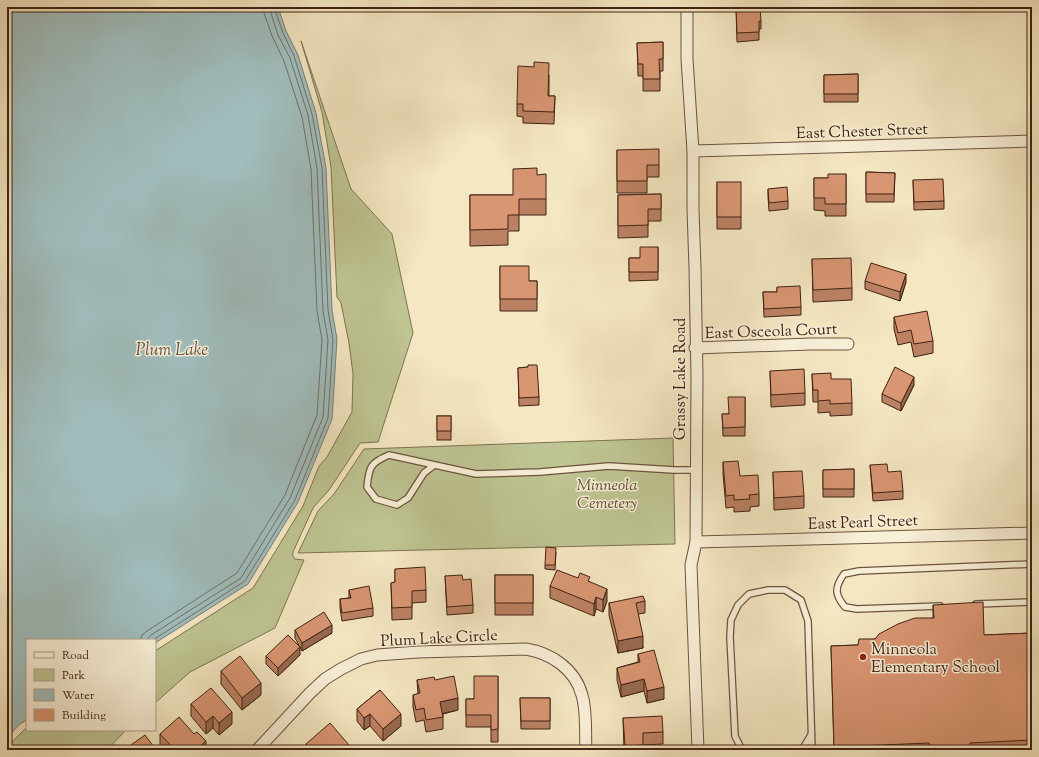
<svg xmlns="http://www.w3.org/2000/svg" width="1039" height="757" font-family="'Sorts Mill Goudy',serif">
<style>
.green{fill:#bec492;stroke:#7f7352}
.water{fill:#a0bdbd;stroke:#7a7f79}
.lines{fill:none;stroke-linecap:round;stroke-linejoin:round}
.shore{stroke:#707068;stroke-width:1}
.service-casing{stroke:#6d533f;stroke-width:8}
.minor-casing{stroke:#6d533f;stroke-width:13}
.service{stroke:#f8efd7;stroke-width:5.5}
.minor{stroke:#f8efd7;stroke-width:11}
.wall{fill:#bb8163;stroke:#402213}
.shaded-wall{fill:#986950;stroke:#402213}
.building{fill:#d99673;stroke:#402213}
.poi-dot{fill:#8f2418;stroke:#f8efd7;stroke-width:1.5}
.labels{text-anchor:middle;stroke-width:3;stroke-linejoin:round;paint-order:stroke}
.street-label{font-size:16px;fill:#402213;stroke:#f8efd7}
.park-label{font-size:16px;font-style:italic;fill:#604a33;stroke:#f8efd7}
.poi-label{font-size:16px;fill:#402213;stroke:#f8efd7;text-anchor:start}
.water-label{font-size:17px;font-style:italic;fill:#5d5046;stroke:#f8efd7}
</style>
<rect width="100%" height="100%" fill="#f4e7c2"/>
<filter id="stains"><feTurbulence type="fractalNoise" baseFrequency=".005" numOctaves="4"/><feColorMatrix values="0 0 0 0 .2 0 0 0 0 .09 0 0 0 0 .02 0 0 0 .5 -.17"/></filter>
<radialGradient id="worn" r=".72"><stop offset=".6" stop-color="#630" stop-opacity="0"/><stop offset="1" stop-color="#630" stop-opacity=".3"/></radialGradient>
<!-- green -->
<g class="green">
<path d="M301 41 351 189 392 234 413 333 378 442 360 443 329 490 313 508 293 552V556L295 559 304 560 275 628 190 672 155 703V651L253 588 303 506 319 466 327 457 352 412 353 374 349 343 341 303 337 297 331 167 322 112Z"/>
<path d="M673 438 675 544 298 553 318 511 334 494 364 449Z"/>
<path d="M27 727V730H126L107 750H7V747Z"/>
</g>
<!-- water -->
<path class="water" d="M7 7H278L286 31 298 55 316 113 326 168 332 310 337 339 332 419 298 502 248 584 155 643V640H27V720L20 724 7 738Z"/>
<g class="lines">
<!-- shore -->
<g class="shore">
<path d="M140 640 142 635 147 631 237 573 285 495 317 415 322 340 317 311 311 169 302 117 284 61 272 36 264 13 263 7"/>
<path d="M147 640 151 635 241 578 290 498 323 417 328 340 323 311 317 168 308 115 290 58 278 35 269 7"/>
<path d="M153 640 245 581 295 500 328 418 333 340 328 310 322 168 312 114 294 56 283 33 274 7"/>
</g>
<defs>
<g id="service">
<path d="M433 466 424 473 408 498 397 505 376 499 367 487C369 467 370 463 389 455L476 474 540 472 609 466 674 470H695"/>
<path d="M976 604 1032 602"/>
<path d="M940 606 857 609 845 607C835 595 834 588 844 574L859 571 1032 564"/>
<path d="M742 750 735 736 730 637 731 620 738 605 749 594 768 590H785L801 600 808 621 812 750"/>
<path d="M802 750 811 735"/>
</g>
<g id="minor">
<path d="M687 7V59L693 151V209L695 268 697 377 696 542 691 565 698 750"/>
<path d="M693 151 1032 141"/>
<path d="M695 348 811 344H848"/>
<path d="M696 542 1032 533"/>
<path d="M257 750 310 693 325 679 341 669 361 659 377 655 418 652 526 649C551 653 575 669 582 695 587 712 585 732 586 750"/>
</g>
</defs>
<!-- service casing -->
<use href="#service" class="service-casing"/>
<!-- minor casing -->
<use href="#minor" class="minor-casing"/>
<!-- service -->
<use href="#service" class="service"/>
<!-- minor -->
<use href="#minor" class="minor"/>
</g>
<!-- wall -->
<g class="wall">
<path d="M736 7 761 21V29H759V40L737 42Z"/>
<path d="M663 42V71H660V91H643V76H638L637 43Z"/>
<path d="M858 74V102H824V75Z"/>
<path d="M549 75V96H555L554 124 523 123V117L517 116V104Z"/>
<path d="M617 150 659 165V177H647V193H617Z"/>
<path d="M866 172 895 173 894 202H866Z"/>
<path d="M846 174V216H825V211L814 210V178H828Z"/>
<path d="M537 175 546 199V215H519V231H508V245L470 246V195H513Z"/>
<path d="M913 180 944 201V209L914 210Z"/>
<path d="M717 182 741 217V229H717Z"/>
<path d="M768 189 788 201V209L769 211 768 197Z"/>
<path d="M661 194V221H648V237L618 238V195Z"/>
<path d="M658 247V280L629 281V258H640Z"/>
<path d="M812 259 852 288V300L813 302Z"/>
<path d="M500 266 529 281H537V311H500Z"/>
<path d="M865 281 906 282 900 301 865 289Z"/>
<path d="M777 287 801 307V315L764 317 763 292H777Z"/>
<path d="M894 317 933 341V353L914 357 911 342 898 345 894 329Z"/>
<path d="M528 367 539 397V405L519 406 518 368Z"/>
<path d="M770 371 805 393V405L771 407Z"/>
<path d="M812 374 831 379 852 403V415L830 416V412L818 413V402H813Z"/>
<path d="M914 385 901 411 882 402V394Z"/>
<path d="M745 397V436H723L722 414H728Z"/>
<rect x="437" y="416" width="14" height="24"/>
<path d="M723 462 759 494V506L750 507V511L734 512V507L726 508 723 474Z"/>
<path d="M870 465 888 472 903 491V499L873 501Z"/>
<path d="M854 469V497H823V470Z"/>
<path d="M773 472 804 496V508L774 510Z"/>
<path d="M556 552 555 570 545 569V565Z"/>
<path d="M395 569 426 590V602L412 603V619L392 620 391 583 395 582Z"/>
<rect x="495" y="575" width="38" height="40"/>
<path d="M445 576 463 580 473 605V613L447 615Z"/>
<path d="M578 578 590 582 607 601 603 612 596 609 594 616 550 598V586Z"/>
<path d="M349 590 373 608V616L342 621 340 608V599L349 598Z"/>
<path d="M645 601V613L638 614 643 648 618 653 609 615V603Z"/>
<path d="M933 605 984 635 1032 633V750H834L831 646 858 645 933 618Z"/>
<path d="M295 630 332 633 302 651 295 638Z"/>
<path d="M638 654 664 699 647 703 644 691 621 697 617 680V668L638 662Z"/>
<path d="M300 655 278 676 266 664V656Z"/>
<path d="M221 671 261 695 242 710 221 684Z"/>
<path d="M498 676V742H491V727H466V699H474Z"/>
<path d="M417 680H435L458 710 443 714V729L426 732 424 720 416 722 413 707V695L418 694Z"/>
<path d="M380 690 401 726 383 741 370 726 364 730 357 721V709Z"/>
<path d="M520 698H550V729H521Z"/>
<path d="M191 704 232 724 219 735 213 728 206 734 191 716Z"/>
<path d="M623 718 663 732V744L643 745V750H624Z"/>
<path d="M160 734 206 750H164L160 746Z"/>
<path d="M306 744 349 750H306Z"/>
<path d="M131 745 156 750H131Z"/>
</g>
<!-- shaded-wall -->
<g class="shaded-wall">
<path d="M906 274V282L900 301V292Z"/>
<path d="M914 377V385L901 411V403Z"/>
<path d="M607 589V601L603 612V600Z"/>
<path d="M596 597V609L594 616V604Z"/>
<path d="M332 625V633L302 651V643Z"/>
<path d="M643 636V648L618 653V641Z"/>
<path d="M300 647V655L278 676V668Z"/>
<path d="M644 679V691L621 697V685Z"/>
<path d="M261 683V695L242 710V698Z"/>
<path d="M664 687V699L647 703V691Z"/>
<path d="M458 698V710L440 714V702Z"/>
<path d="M232 712V724L219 735V723Z"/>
<path d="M370 714V726L364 730V718Z"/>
<path d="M401 714V726L383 741V729Z"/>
<path d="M213 716V728L206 734V722Z"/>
<path d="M206 741V750H196Z"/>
<path d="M349 745V750H344Z"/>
</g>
<!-- building -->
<g class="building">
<path d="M736 7H760L761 21H759V32L737 33Z"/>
<path d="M663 42V59H659L660 79H643V64H638L637 43Z"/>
<path d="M534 62 549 63 548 96H555L554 112 523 111V104H517L518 66 534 67Z"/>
<path d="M858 74V94H824V75Z"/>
<path d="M659 149V165H647V181H617V150Z"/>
<path d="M537 168V175L546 174V199H519V215H508V229L470 230V195H513V169Z"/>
<path d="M866 172 895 173 894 194H866Z"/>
<path d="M828 174H846V204H825V198H814V178H828Z"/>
<path d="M943 179 944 201 914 202 913 180Z"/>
<rect x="717" y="182" width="24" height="35"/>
<path d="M787 187 788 201 769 203 768 189Z"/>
<path d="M661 194V209H648V225L618 226V195Z"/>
<path d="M640 247H658V272H629V258H640Z"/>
<path d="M851 258 852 288 813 290 812 259Z"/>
<path d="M871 263 906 274 900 292 865 281Z"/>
<path d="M500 266H529V281H537V299H500Z"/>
<path d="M800 286 801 307 764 309 763 292H777V287Z"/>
<path d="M927 311 933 341 914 344 911 330 898 333 894 317Z"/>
<path d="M528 365H537L539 397 519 398 518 368 528 367Z"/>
<path d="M895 367 914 377 901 403 882 394Z"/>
<path d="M804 369 805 393 771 395 770 371Z"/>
<path d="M831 373V379H851L852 403 830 404V400L818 401V390H813L812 374Z"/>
<path d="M728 397H745V427L723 428 722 414H729Z"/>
<rect x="437" y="416" width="14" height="15"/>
<path d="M738 461 740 476 758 475 759 494 749 495 750 499 734 500V495L726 496 723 462Z"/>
<path d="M887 464 888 472 901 471 903 491 873 493 870 465Z"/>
<path d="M854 469V489H823V470Z"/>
<path d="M802 471 804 496 774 498 773 472Z"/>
<path d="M546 547 556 548 555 565H545Z"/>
<path d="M425 567 426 590 412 591V607L392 608 391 583 395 582V569Z"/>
<path d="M557 570 578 578 580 573 590 577 588 581 607 589 603 600 596 597 594 604 550 586Z"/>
<path d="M462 575 463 580 471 579 473 605 447 607 445 576Z"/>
<rect x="495" y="575" width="38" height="28"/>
<path d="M369 586 373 608 342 613 340 599 351 598 349 590Z"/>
<path d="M643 596 645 601 636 603 643 636 618 641 609 603Z"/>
<path d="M983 602 984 635 1032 633V740L970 743V750H930L929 743 834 747 831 646 858 645 859 639H875L879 634 898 624 915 618H934L933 605Z"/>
<path d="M324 612 332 625 302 643 295 630Z"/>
<path d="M288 635 300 647 278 668 266 656Z"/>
<path d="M654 650 664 687 647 691 644 679 621 685 617 668 640 662 638 654Z"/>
<path d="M240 656 261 683 242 698 221 671Z"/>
<path d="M454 676 458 698 440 702 443 717 426 720 424 708 416 710 413 695 420 693 417 680 434 677 435 680Z"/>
<path d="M474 676H498V729L491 730V715H466V699H474Z"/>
<path d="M211 688 232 712 219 723 213 716 206 722 191 704Z"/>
<path d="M380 690 401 714 383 729 370 714 364 718 357 709Z"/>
<path d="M520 698H550V721H521Z"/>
<path d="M662 716 663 732 643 733V745L625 746 623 718Z"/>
<path d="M179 717 194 734 197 732 206 741 196 750H175L160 734Z"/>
<path d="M330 723 349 745 344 750H322L320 748 318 750H312L306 744Z"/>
<path d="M145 735 156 750H134L131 745Z"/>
<rect x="523" y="748" width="21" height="2"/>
</g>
<!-- markers -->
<circle class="poi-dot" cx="863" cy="657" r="4"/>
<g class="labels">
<!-- street labels -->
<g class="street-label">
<text transform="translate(862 130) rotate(-2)" y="6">East Chester Street</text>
<text transform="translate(771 330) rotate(-2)" y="6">East Osceola Court</text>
<text transform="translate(679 379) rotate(-90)" y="6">Grassy Lake Road</text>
<text transform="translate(863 521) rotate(-2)" y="6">East Pearl Street</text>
<text transform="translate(439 637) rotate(-3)" y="6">Plum Lake Circle</text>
</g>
<!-- park labels -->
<g class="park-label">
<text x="607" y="490">Minneola<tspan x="607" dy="18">Cemetery</tspan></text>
</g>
<!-- poi labels -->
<g class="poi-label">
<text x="871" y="654">Minneola<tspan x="871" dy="18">Elementary School</tspan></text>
</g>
<!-- water labels -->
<g class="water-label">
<text x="172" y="355">Plum Lake</text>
</g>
</g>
<!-- margin -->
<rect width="1039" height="757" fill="none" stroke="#f4e7c2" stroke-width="24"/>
<rect x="8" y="8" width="1023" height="741" fill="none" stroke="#402213" stroke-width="2"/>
<rect x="12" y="12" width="1015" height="733" fill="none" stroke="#402213"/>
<!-- legend -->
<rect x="26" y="639" width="130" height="92" fill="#f8efd7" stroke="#ae9d89"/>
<rect x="34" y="652" width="20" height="6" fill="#f8efd7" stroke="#ae9d89"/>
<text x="62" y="659" font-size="12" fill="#402213">Road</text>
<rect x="34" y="669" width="20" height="12" fill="#bec492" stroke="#ae9d89"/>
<text x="62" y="679" font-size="12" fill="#402213">Park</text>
<rect x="34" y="689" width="20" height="12" fill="#a0bdbd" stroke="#ae9d89"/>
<text x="62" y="699" font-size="12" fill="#402213">Water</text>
<rect x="34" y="709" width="20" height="12" fill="#d99673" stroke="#ae9d89"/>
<text x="62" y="719" font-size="12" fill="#402213">Building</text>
<rect width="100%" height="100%" filter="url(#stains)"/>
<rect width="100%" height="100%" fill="url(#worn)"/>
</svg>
